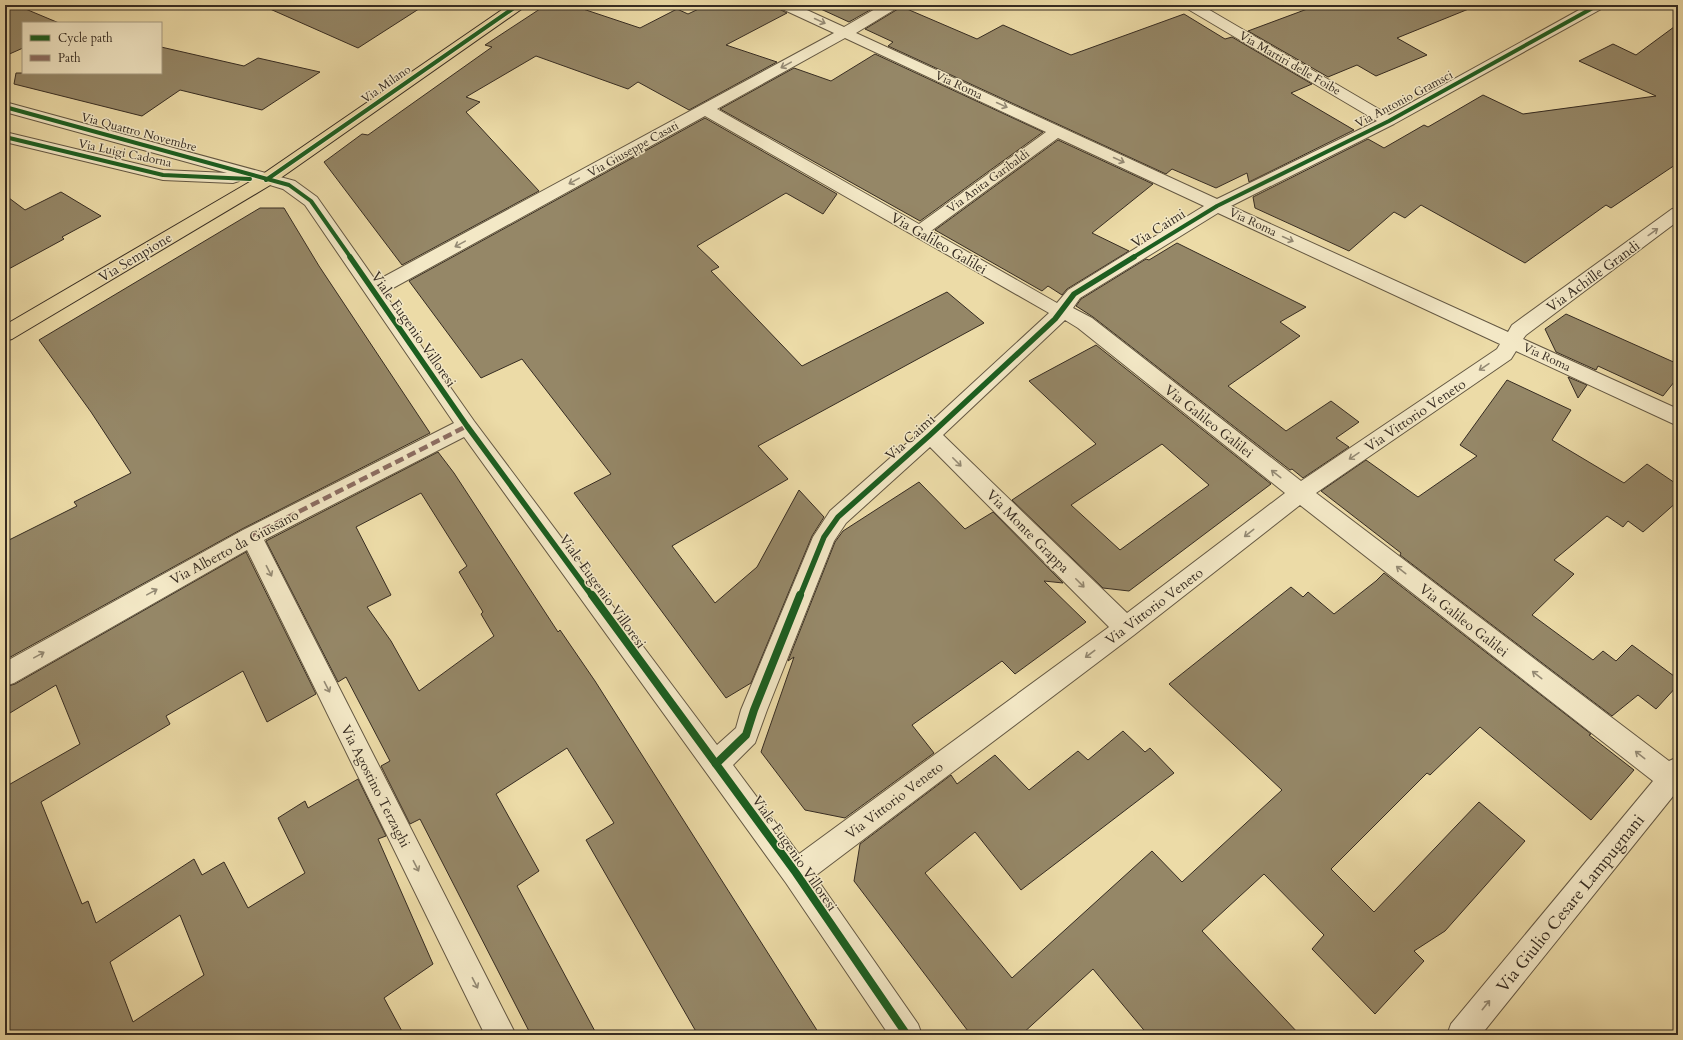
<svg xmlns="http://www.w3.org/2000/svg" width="1683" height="1040" font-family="Cardo,serif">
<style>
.building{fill:#958767;stroke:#362c22;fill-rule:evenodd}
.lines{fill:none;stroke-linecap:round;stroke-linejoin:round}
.minor-casing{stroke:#645843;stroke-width:2}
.major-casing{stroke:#362c22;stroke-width:2}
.minor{fill:#f3e8c6;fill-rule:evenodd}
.major{fill:#ecdba7;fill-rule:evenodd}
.quiet{stroke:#8d6e63;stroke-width:4.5;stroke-dasharray:9 4.5;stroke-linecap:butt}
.cycleway-far2-casing{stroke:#f3e8c6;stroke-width:6}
.cycleway-far1-casing{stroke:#f3e8c6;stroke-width:8}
.cycleway-casing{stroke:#f3e8c6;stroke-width:10}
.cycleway-far2{stroke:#1b5e20;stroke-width:4}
.cycleway-far1{stroke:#1b5e20;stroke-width:5.5}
.cycleway{stroke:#1b5e20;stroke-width:8}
.oneway{stroke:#948a74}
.labels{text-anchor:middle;stroke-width:3;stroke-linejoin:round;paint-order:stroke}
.far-street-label{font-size:12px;fill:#362c22;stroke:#f3e8c6}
.street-label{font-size:14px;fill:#362c22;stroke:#f3e8c6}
.near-street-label{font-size:17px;fill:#362c22;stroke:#f3e8c6}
</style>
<rect width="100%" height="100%" fill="#ecdba7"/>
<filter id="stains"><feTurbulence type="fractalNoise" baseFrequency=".005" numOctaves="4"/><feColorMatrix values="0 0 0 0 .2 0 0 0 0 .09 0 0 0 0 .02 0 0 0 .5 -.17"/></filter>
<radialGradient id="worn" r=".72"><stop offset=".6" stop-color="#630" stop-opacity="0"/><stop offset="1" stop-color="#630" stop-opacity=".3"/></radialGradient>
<!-- building -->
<g class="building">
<path d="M5 5H16L59 23H23V48L5 56Z"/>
<path d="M261 5H425L358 48Z"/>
<path d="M546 5H571L640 28 677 9 688 14 707 5H777L779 9 787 13 726 45 777 62 689 110 638 82 628 89 536 56 466 97 480 102 466 112 539 191 402 265 324 162 362 134 368 135 382 125 492 47 485 45Z"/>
<path d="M812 5H879L849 22Z"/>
<path d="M1318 5H1476V6L1397 38 1427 55 1376 76 1357 65 1328 77 1248 31Z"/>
<path d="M900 6 977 39 1003 25 1071 55 1184 14 1225 39 1232 37 1312 84 1291 93 1354 130 1249 182 1247 173 1216 188 1172 169 1166 174 888 46 893 42 865 29 898 9Z"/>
<path d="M1678 24V163L1611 208 1606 205 1525 263 1421 205 1405 218 1394 212 1349 251 1255 208 1253 197 1368 139 1384 148 1424 125 1428 127 1483 95 1523 114 1656 96 1579 61 1613 44 1636 55Z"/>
<path d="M161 47 244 66 258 58 320 72 262 110 180 90 142 116 14 84 16 73H161Z"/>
<path d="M875 54 1043 132 920 221 720 109 794 68 831 81Z"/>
<path d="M705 118 837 194 823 214 786 193 697 246 719 267 711 271 802 366 947 292 984 323 758 446 788 479 672 546 715 603 757 567 799 490 824 517 812 536 751 683 726 698 574 493 611 474 522 359 481 378 409 281Z"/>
<path d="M1058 140 1153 184 1092 233 1129 251 1067 289 1062 295 1048 286 1042 291 935 230Z"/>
<path d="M61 192 101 216 62 237 64 239 5 271V195L25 210Z"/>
<path d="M260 208H284L319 266 430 433 242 529 5 660V542L77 506 74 502 131 473 91 412 39 340Z"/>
<path d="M1177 243 1306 307 1280 322 1300 336 1228 386 1286 431 1331 401 1359 422 1336 438 1349 447 1303 478 1292 469 1290 470 1093 317 1076 306 1081 299 1146 259 1149 260Z"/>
<path d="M1566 314 1678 364V377L1663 396 1598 366 1596 370 1556 352 1545 329Z"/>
<path d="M1096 345 1271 484 1129 591 1103 588 1012 500 1096 444 1029 381ZM1162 444 1209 485 1120 550 1071 505Z"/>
<path d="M1568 377 1587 385 1578 398Z"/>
<path d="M1507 380 1571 410 1552 440 1624 483 1647 464 1678 485V501L1643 532 1628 521 1623 527 1607 516 1554 560 1574 574 1532 615 1593 660 1603 651 1616 661 1632 645 1678 679V685L1656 709 1638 695 1612 716 1400 555 1401 553 1321 491 1366 460 1418 497 1477 456 1460 445Z"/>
<path d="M438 452 454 473 558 632 560 630 595 681 820 1035H698L586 840 614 823 567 748 496 794 539 871 517 886 597 1035H531L420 819 410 824 381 766 390 761 346 677 338 682 266 541ZM421 493 467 566 459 572 483 612 481 614 494 636 419 691 391 641 367 607 391 595 356 527Z"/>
<path d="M919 482 965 529 993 512 1063 583 1044 581 1086 622 1015 674 1002 661 912 725 934 753 845 818 805 810 761 752 794 657 788 661 835 542 843 531Z"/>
<path d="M246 552 316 694 267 722 243 671 166 716 170 724 41 802 82 904 88 901 96 923 194 859 202 875 224 862 248 908 305 873 278 818 305 801 308 808 358 779 386 836 378 839 433 964 384 998 404 1035H5V787L80 744 56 685 5 716V687L15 684ZM180 915 204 975 133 1022 110 962Z"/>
<path d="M1384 573 1591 734 1589 735 1634 770 1591 820 1480 727 1430 775 1427 773 1331 869 1374 912 1479 802 1525 841 1445 931 1414 951 1424 961 1375 1014 1312 949 1324 935 1264 874 1202 931 1300 1035H1148L1093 969 1021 1035H971L854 881 860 844 951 775 957 784 995 755 1029 790 1078 751 1088 760 1123 731 1145 752 1150 748 1174 773 1021 890 975 832 925 873 1012 978 1152 851 1182 882 1282 790 1169 684 1291 587 1303 597 1308 592 1334 614 1376 581Z"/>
</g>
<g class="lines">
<defs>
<path id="minor" d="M778 5H796L844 27 882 5H899L897 8 856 33 1217 199 1377 121 1186 8 1184 5H1201L1389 115 1588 5H1605L1603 8 1394 124 1231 206 1508 332 1512 325 1672 209 1678 208V221L1526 335 1523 339 1678 409V426L1516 351 1511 359 1316 493 1669 761 1678 757V797L1674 795 1481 1035H1447L1451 1024 1653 781 1300 505 1134 635 815 876 918 1024 922 1035H889L786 883 464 437 264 540 516 1035H485L247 550 14 683 5 686V662L243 530 454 423 305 205 283 189 240 176 241 178 239 181 233 183 163 180 5 142V132L163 170 227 173 5 112V102L295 181 317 197 376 281 834 33 780 8ZM845 38 1046 132 919 224 717 109ZM705 116 1049 313 923 429 830 511 813 537 741 710 736 728 717 745 474 421 384 293ZM1058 138 1204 206 1068 290 1057 303 931 231ZM1218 213 1500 344 1497 349 1301 481 1092 318 1073 308 1080 298ZM1065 320 1078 328 1285 493 1127 613 943 435ZM930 447 1109 627 799 854 733 765 755 743 767 710 834 541 846 523Z"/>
<path id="major" d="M509 5H525L523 8 272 184 12 339 5 341V325L260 176Z"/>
</defs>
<!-- minor casing -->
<use href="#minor" class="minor-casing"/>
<!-- major casing -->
<use href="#major" class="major-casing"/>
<!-- minor -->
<use href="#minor" class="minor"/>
<!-- major -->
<use href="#major" class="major"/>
<!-- quiet -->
<path class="quiet" d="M251 536 467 426"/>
<defs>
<g id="cycleway-far2">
<path d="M5 107 289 185 311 201 351 258"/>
<path d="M5 137 163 175 250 179"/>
<path d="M266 180 518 5"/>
<path d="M1132 258 1217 206 1389 121 1598 5"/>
</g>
<g id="cycleway-far1">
<path d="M350 257 467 426 592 596"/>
<path d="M800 596 824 537 838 517 930 435 1055 319 1074 294 1134 257"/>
</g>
<g id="cycleway">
<path d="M592 595 796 873 907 1035"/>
<path d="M716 764 746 735 754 710 800 595"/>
</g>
</defs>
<!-- cycleway-far2 casing -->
<use href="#cycleway-far2" class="cycleway-far2-casing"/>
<!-- cycleway-far1 casing -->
<use href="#cycleway-far1" class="cycleway-far1-casing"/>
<!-- cycleway casing -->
<use href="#cycleway" class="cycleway-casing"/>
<!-- cycleway-far2 -->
<use href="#cycleway-far2" class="cycleway-far2"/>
<!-- cycleway-far1 -->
<use href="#cycleway-far1" class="cycleway-far1"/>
<!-- cycleway -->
<use href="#cycleway" class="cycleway"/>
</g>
<!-- one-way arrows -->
<defs><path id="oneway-shaft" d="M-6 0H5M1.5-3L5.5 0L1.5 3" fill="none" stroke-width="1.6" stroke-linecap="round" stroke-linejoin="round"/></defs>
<g class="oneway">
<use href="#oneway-shaft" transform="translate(820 21) rotate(25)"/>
<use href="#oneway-shaft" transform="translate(786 65) rotate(151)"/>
<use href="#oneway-shaft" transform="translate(1002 105) rotate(25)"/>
<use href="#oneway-shaft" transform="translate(1119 160) rotate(25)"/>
<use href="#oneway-shaft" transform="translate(574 181) rotate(151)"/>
<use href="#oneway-shaft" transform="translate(1653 232) rotate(-36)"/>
<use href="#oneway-shaft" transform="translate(1288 239) rotate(25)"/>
<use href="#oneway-shaft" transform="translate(460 244) rotate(151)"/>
<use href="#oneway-shaft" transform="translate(1484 367) rotate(146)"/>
<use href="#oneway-shaft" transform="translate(1354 456) rotate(146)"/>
<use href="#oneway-shaft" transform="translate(957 462) rotate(45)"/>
<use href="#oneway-shaft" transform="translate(1276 474) rotate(-142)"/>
<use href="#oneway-shaft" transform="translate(1249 533) rotate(142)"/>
<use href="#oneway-shaft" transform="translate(1401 570) rotate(-142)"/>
<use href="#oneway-shaft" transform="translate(269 571) rotate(63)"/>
<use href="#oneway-shaft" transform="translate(1080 583) rotate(45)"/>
<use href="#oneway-shaft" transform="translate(152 592) rotate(-29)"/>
<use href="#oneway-shaft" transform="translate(1090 654) rotate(143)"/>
<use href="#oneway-shaft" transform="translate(39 655) rotate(-29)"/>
<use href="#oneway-shaft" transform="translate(1537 675) rotate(-142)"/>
<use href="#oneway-shaft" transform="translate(327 687) rotate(63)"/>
<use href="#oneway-shaft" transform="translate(1640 755) rotate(-142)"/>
<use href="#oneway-shaft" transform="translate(416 866) rotate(63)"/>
<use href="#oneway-shaft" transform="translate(475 983) rotate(63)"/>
<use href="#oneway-shaft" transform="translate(1486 1005) rotate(-51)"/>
</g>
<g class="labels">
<!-- far-street labels -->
<g class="far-street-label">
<text transform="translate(1290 63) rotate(30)" y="4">Via Martiri delle Foibe</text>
<text transform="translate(386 84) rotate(-35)" y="4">Via Milano</text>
<text transform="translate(959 85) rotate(25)" y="4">Via Roma</text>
<text transform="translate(1404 99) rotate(-28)" y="4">Via Antonio Gramsci</text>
<text transform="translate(139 132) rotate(15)" y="4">Via Quattro Novembre</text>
<text transform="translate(633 149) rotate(-29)" y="4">Via Giuseppe Casati</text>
<text transform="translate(125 153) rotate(12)" y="4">Via Luigi Cadorna</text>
<text transform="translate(988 181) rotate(-36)" y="4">Via Anita Garibaldi</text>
<text transform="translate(1253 222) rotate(25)" y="4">Via Roma</text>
<text transform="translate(1547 357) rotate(25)" y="4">Via Roma</text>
</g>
<!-- street labels -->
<g class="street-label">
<text transform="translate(1158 228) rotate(-32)" y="5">Via Caimi</text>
<text transform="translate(939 243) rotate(30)" y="5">Via Galileo Galilei</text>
<text transform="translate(135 257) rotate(-31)" y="5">Via Sempione</text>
<text transform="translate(1593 276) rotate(-36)" y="5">Via Achille Grandi</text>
<text transform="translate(414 329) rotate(55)" y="5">Viale Eugenio Villoresi</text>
<text transform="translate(1415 415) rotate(-34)" y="5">Via Vittorio Veneto</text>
<text transform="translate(1209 421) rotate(38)" y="5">Via Galileo Galilei</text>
<text transform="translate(910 437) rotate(-42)" y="5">Via Caimi</text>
<text transform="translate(1028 531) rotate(45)" y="5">Via Monte Grappa</text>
<text transform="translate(234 547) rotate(-28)" y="5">Via Alberto da Giussano</text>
<text transform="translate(603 591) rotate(54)" y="5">Viale Eugenio Villoresi</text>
<text transform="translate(1154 606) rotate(-37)" y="5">Via Vittorio Veneto</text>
<text transform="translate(1464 620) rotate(38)" y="5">Via Galileo Galilei</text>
<text transform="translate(376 786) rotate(63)" y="5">Via Agostino Terzaghi</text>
<text transform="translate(894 800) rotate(-37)" y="5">Via Vittorio Veneto</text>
<text transform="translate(795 853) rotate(55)" y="5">Viale Eugenio Villoresi</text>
</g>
<!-- near-street labels -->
<g class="near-street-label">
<text transform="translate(1570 903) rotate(-51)" y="6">Via Giulio Cesare Lampugnani</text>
</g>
</g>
<!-- margin -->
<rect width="1683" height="1040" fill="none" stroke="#ecdba7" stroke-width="20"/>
<rect x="6" y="6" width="1671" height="1028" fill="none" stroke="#362c22" stroke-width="2"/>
<rect x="10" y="10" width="1663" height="1020" fill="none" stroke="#362c22"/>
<!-- legend -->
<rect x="22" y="22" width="140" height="52" fill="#f3e8c6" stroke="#a79d84"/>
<rect x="30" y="35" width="20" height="6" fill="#1b5e20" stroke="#a79d84"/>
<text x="58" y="42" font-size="12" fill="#362c22">Cycle path</text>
<rect x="30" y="55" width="20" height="6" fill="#8d6e63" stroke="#a79d84"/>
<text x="58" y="62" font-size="12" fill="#362c22">Path</text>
<rect width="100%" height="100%" filter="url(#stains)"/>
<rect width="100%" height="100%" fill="url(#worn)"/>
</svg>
